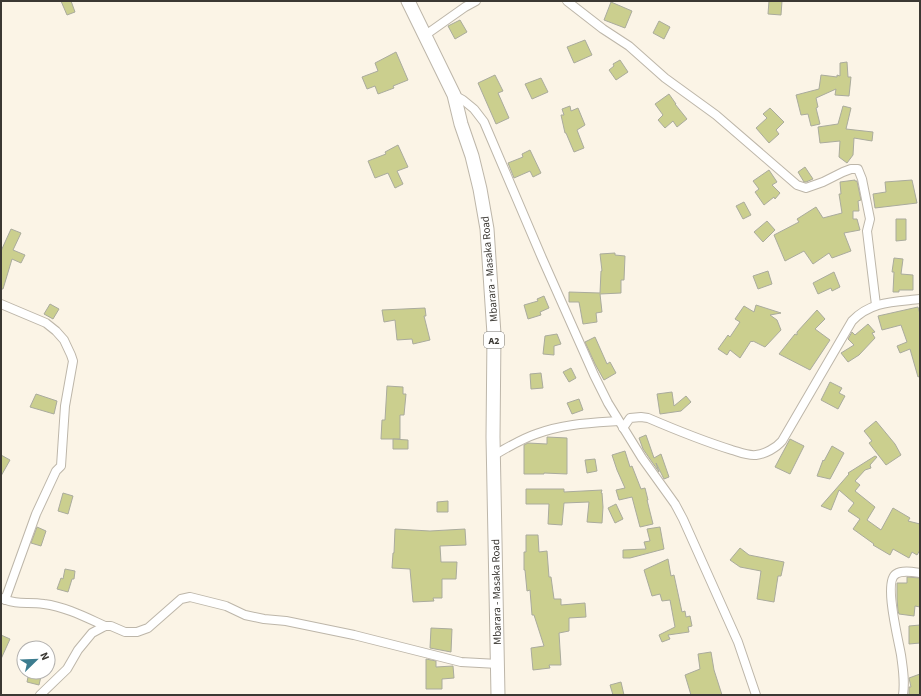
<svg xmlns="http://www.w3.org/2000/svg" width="921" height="696" font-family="'Source Sans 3',sans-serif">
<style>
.building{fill:#cbcf8e;stroke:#aaab9d}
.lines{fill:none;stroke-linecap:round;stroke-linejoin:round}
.minor-casing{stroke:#bdb6a9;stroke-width:10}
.trunk-casing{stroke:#bdb6a9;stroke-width:15}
.minor{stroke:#fff;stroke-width:8}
.trunk{stroke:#fff;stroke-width:13}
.labels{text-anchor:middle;stroke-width:3;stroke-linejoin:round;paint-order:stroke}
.shield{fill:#fff;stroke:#767470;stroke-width:1}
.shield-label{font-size:10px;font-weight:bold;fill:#3b3833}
.street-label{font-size:11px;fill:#3b3833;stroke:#fff}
</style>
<rect width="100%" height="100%" fill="#fbf4e6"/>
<!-- building -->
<g class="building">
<path d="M61 1H71L75 12 67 15Z"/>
<path d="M769 1H782L781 15 768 14Z"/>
<path d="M611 2 632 11 625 28 604 20Z"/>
<path d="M460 20 467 32 455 39 448 26Z"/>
<path d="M659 21 670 27 664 39 653 33Z"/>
<path d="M585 40 592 55 574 63 567 47Z"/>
<path d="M396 52 408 80 393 86 394 88 378 94 375 86 367 89 362 77 378 71 375 63Z"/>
<path d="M620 60 628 72 616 80 609 70 614 66 613 64Z"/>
<path d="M847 62 848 77H851L849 96 835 95 836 89 816 98 818 107 816 108 820 124 811 126 808 114 801 115 796 95 819 89 821 75 837 77V75L840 76V63Z"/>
<path d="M495 75 503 91 498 93 509 118 496 124 478 83Z"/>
<path d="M541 78 548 92 532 99 525 84Z"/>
<path d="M669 94 676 104H675L687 119 677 127 673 121 665 128 658 120 663 115 655 104Z"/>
<path d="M570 106 571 111 578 108 585 125 577 130 584 148 574 152 566 133H565L561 115H564L562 109Z"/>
<path d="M843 106 851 108 846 129 873 132 872 141 854 138 853 155 847 163 839 157 840 141 820 143 818 127 838 124Z"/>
<path d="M770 108 784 122 776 130 779 134 769 143 756 128 767 118 763 114Z"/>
<path d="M398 145 408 167 397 171 403 184 395 188 388 173 375 178 368 161 386 154 385 152Z"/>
<path d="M530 150 541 173 533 177 530 171 514 178 508 163 523 157 522 154Z"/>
<path d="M805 167 813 179 806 182H804L798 172Z"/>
<path d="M769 170 777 182 772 185 780 193 775 199 774 197 764 205 755 192 759 189 753 181Z"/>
<path d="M855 180V181H857L861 200 858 201 859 211H853V219H857L860 230 844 233 851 251 832 258 829 253 813 264 804 251 785 261 774 235 799 222 797 219 816 207 823 218 842 213 839 194H841L840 182Z"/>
<path d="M912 180 917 203 875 208 873 194 886 192 885 182Z"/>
<path d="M744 202 751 215 743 219 736 206Z"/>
<path d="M896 219H906V240L896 241Z"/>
<path d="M767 221 775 230 763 242 754 232Z"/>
<path d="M11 229 21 233 13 250 25 255 21 263 12 259 3 289H1V251Z"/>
<path d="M615 253V255L625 256 624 280H621V293L600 294 602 312 596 313 597 322 583 324 579 302H569V292L600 293 601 271H602L600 254Z"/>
<path d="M894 258 903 259 901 274 913 275V290H899V292H893L894 272H892Z"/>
<path d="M768 271 772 284 758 289 753 276Z"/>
<path d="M834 272 840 287 832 291 831 288 818 294 813 283Z"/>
<path d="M544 296 549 308 540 312 541 315 528 319 524 305 538 301 537 299Z"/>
<path d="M50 304 59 309 53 319 44 314Z"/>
<path d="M756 305 781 313 770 315 777 320 781 330 765 347 753 341 752 342 751 341 740 358 730 350 727 355 718 349 728 335 730 337 740 322 735 319 744 306 754 312Z"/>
<path d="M918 307 920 314V376L918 377 910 349 900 353 897 346 907 342 901 325 882 330 878 316Z"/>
<path d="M425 308 426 316H424L430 340 413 344 412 339 397 340 395 320 384 322 382 310Z"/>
<path d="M817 310 825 319 815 329 830 340 810 370 779 354 795 334 797 335V332Z"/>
<path d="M868 324 875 332 872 333 875 338 859 355 848 362 841 353 854 345 848 339 852 332 855 335Z"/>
<path d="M557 334 561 344 554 346V355L543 354 545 336Z"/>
<path d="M595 337 607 364 610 362 616 373 604 380 595 364 585 342Z"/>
<path d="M571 368 576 378 569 382 563 372Z"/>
<path d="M541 373 543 388 531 389 530 374Z"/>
<path d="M830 382 842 388 839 393 845 396 838 409 821 400Z"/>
<path d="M387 386 403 387V394H406L404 415H400V439H381L382 420H385Z"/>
<path d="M672 392 674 406 686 396 691 402 681 411 660 414 657 394Z"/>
<path d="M36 394 57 401 54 414 30 407Z"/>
<path d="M579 399 583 410 572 414 567 403Z"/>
<path d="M876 421 895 444 901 455 886 465 869 443 872 441 864 431Z"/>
<path d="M646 435 654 458 661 454 669 477 664 479 656 463 659 472 643 449 639 438Z"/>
<path d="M547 437 567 438V474L544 473V474H524V445L528 443 547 444Z"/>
<path d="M393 439 408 440V449H393Z"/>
<path d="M790 439 804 446 790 474 775 467Z"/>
<path d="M832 446 844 453 830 479 817 476 823 460 824 461Z"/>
<path d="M625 451 630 467 632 466 641 489 645 488 648 500H647L653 524 640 527 632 497 619 500 616 490 625 488 617 470 612 455Z"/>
<path d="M1 455 10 460 1 476Z"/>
<path d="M875 456 877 457 870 465 871 468 865 470 855 481 860 485 855 491 875 507 867 520 881 530 893 508 910 518 908 521 920 524V550L917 555 912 552 909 558 893 549 890 555 873 545 874 544 853 529 860 519 848 511 854 503 839 490 831 510 821 506 849 474 848 473Z"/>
<path d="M595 459 597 471 587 473 585 460Z"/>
<path d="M526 489H564V492L602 490 601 493H602L603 507 602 523 587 522 589 502 564 503 562 525 548 524 549 504H526Z"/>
<path d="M63 493 73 496 68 514 58 511Z"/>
<path d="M448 501V512H437V502Z"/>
<path d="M616 504 623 519 615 523 608 508Z"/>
<path d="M37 527 46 531 41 546 31 543Z"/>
<path d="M660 527 664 549 630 558H623V550L646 549 644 542 650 541 647 529Z"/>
<path d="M395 529 430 531 465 529 466 545 440 546 441 562H457L456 579H442V598H433L434 601 413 602 410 569 392 568 393 553H394Z"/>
<path d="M526 535H538L539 552 547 551 549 577H551L554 599H561V605L585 603 586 617 569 618V631L559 633 561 665H549L550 668 533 670 531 648 544 646 534 615H532L530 590 527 591 525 570H524V552H526Z"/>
<path d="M740 548 749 555 784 562 781 576H778L774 602 757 599 761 571 740 567 730 560Z"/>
<path d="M668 559 671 576 674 575 682 612 685 611 686 617 690 616 692 626 688 627 689 632 668 635 670 639 662 642 659 635 675 627 670 600 662 601 660 594 652 596 644 570Z"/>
<path d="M65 569 75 571 74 579H72L68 592 57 589 61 578 63 579Z"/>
<path d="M907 577 920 578V607L915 606 914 616 899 614 898 611 897 599V583H907Z"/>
<path d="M920 625V643L909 644V626Z"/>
<path d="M431 628 452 629 451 652 430 648Z"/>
<path d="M1 635 10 639 1 659Z"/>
<path d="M711 652 714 670 722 695H691L685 675 700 669 698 654Z"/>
<path d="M426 659 436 661V667L453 666 454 678 442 679V689H426Z"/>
<path d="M29 672H42L39 685 27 682Z"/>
<path d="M920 674V695H909V687H911L909 678Z"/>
<path d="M621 682 624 695H613L610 685Z"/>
</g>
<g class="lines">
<defs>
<g id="minor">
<path d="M567 1 603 29 629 46 665 78 716 115 797 185 806 188 823 182 843 172 851 169H858L862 179 870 219 867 231 876 305"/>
<path d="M424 36 465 7 476 1"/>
<path d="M454 95 463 100 474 109 484 122 542 258 594 375 608 403 642 458 675 504 683 519 738 642 756 695"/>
<path d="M1 304 46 323 56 331 64 340 71 355 73 361 65 406 61 466 56 471 36 514 5 600"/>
<path d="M623 428 630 418 641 417 648 418C676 430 703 441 732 450 739 452 748 456 756 455 765 454 776 448 782 441L852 321C871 301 894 302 920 299"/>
<path d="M494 455C507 448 521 439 536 434 563 424 589 423 618 421"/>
<path d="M1 598C19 606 27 601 44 604 66 607 85 617 105 626"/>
<path d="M40 695 67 669 78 650 92 633 105 626H111L125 632H137L148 628 181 599 190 597 226 606 245 615 264 619 286 621 354 635 461 662 498 664"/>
<path d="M903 695C905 681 903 669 901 655 899 642 883 581 896 574 902 570 913 572 920 573"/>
</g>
<path id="trunk" d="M408 1 454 95 461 124 472 156 480 189 487 229 494 334 493 437 498 695"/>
</defs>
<!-- minor casing -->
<use href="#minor" class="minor-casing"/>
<!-- trunk casing -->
<use href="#trunk" class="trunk-casing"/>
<!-- minor -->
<use href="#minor" class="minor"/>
<!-- trunk -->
<use href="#trunk" class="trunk"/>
</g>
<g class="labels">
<!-- shield labels -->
<rect class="shield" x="484" y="332" width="20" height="16" rx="3"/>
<g class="shield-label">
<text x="494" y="344">A2</text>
</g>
<!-- street labels -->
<g class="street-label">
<text transform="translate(489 269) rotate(-95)" y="4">Mbarara - Masaka Road</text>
<text transform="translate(496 592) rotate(-91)" y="4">Mbarara - Masaka Road</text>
</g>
</g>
<!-- border -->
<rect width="921" height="696" fill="none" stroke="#3b3833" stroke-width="4"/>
<!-- north arrow -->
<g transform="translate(36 660) rotate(67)"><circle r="19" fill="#ffffff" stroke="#b1afad"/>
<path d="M0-3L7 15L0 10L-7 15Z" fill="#3c7c8f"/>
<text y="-6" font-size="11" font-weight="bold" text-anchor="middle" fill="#3b3833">N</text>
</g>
</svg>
